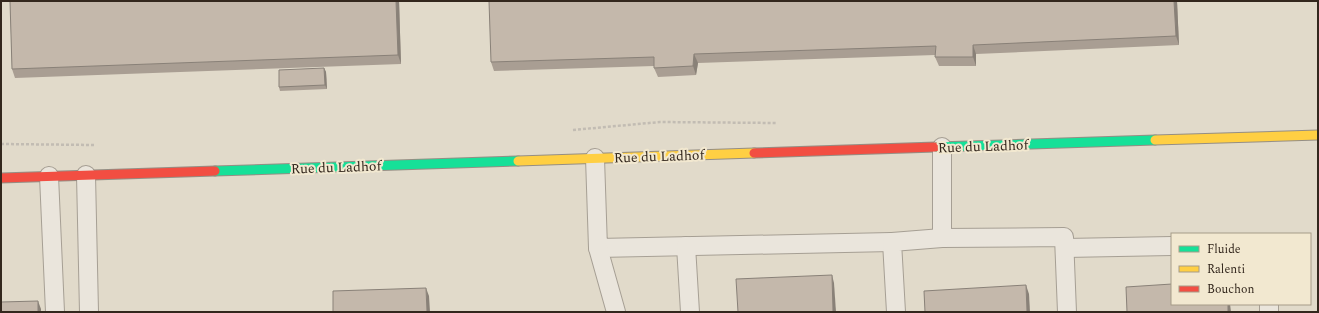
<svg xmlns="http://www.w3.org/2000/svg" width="1319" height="313" font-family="Spectral,serif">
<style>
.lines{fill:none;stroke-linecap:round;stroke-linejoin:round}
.lane-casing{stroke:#a69f94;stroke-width:20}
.fast-casing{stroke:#958e84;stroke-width:11}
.slow-casing{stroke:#958e84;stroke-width:11}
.jam-casing{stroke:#958e84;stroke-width:11}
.path{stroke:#c2bcb3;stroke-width:2.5;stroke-dasharray:3 2;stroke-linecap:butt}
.lane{stroke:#eae5dc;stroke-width:18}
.fast{stroke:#16e098;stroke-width:9}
.slow{stroke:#ffcf43;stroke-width:9}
.jam{stroke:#f24e42;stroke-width:9}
.wall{fill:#a99e93}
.shaded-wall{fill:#898178}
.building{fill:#c4b8ab;stroke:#898178}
.labels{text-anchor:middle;stroke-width:4;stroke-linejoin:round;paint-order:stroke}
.street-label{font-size:14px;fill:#33271d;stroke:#f2e8d0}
</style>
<rect width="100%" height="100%" fill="#e1daca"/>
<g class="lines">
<defs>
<g id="lane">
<path d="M942 147V238L1064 237 1067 312"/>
<path d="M595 158 598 248 892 242"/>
<path d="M86 175 89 312"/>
<path d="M49 176 55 312"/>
<path d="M686 246 690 312"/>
<path d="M598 248 616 312"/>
<path d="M1065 248 1172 246"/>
<path d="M1269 304V312"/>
<path d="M896 312 892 242 942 238"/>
</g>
<g id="fast">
<path d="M936 147 1155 140"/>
<path d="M215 171 518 161"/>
</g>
<g id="slow">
<path d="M1155 140 1318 135"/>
<path d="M518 161 754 153"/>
</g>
<g id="jam">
<path d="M754 153 936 147"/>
<path d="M1 178 215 171"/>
</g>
</defs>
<!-- lane casing -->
<use href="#lane" class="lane-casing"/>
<!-- fast casing -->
<use href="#fast" class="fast-casing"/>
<!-- slow casing -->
<use href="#slow" class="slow-casing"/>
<!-- jam casing -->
<use href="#jam" class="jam-casing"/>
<!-- path -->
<g class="path">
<path d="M573 130 660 122 776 123"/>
<path d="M1 144 94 145"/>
</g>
<!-- lane -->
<use href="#lane" class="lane"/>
<!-- fast -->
<use href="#fast" class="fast"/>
<!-- slow -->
<use href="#slow" class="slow"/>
<!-- jam -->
<use href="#jam" class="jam"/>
</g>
<!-- wall -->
<g class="wall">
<path d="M10 1H399L401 64 15 78 12 69Z"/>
<path d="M1177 1 1179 45 976 54V66H939L935 57V55L698 63 696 75 658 77 654 68V66L494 71 491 62Z"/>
<path d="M324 68 326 72 327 89 280 91 279 87Z"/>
</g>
<!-- shaded-wall -->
<g class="shaded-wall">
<path d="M396 1H399L401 64 398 55Z"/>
<path d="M1174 1H1177L1179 45 1176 36Z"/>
<path d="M973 45 976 54V66L973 57Z"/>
<path d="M694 54 698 63 696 75 693 66Z"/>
<path d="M324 68 326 72 327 89 325 85Z"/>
<path d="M832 275 834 283 836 312H833Z"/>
<path d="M1026 285 1029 294 1030 312H1027Z"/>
<path d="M426 288 429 296 430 312H427Z"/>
<path d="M38 301 41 309V312H38Z"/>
<path d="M1228 304H1230L1231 312H1228Z"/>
</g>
<!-- building -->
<g class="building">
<path d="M10 1H396L398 55 12 69Z"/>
<path d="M489 1H1174L1176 36 973 45V57H935L936 46 694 54 693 66 654 68V57L491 62Z"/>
<path d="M324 68 325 85 279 87V70Z"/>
<path d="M832 275 833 312H738L736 279Z"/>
<path d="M1172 284V304H1228V312H1127L1126 287Z"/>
<path d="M1026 285 1027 312H925L924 291Z"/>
<path d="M426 288 427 312H333V291Z"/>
<path d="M38 301V312H1V302Z"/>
</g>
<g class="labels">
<!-- street labels -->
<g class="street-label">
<text transform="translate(983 146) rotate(-2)" y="5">Rue du Ladhof</text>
<text transform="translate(659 156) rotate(-2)" y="5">Rue du Ladhof</text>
<text transform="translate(336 167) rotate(-2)" y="5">Rue du Ladhof</text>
</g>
</g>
<!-- border -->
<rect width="1319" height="313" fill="none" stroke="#33271d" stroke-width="4"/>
<!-- legend -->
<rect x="1171" y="233" width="140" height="72" fill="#f2e8d0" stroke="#a69b88"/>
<rect x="1179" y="246" width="20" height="6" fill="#16e098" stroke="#a69b88"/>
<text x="1207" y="253" font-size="12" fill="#33271d">Fluide</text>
<rect x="1179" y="266" width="20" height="6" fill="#ffcf43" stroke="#a69b88"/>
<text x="1207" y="273" font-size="12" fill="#33271d">Ralenti</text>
<rect x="1179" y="286" width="20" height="6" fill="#f24e42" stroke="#a69b88"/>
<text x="1207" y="293" font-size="12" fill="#33271d">Bouchon</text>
</svg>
